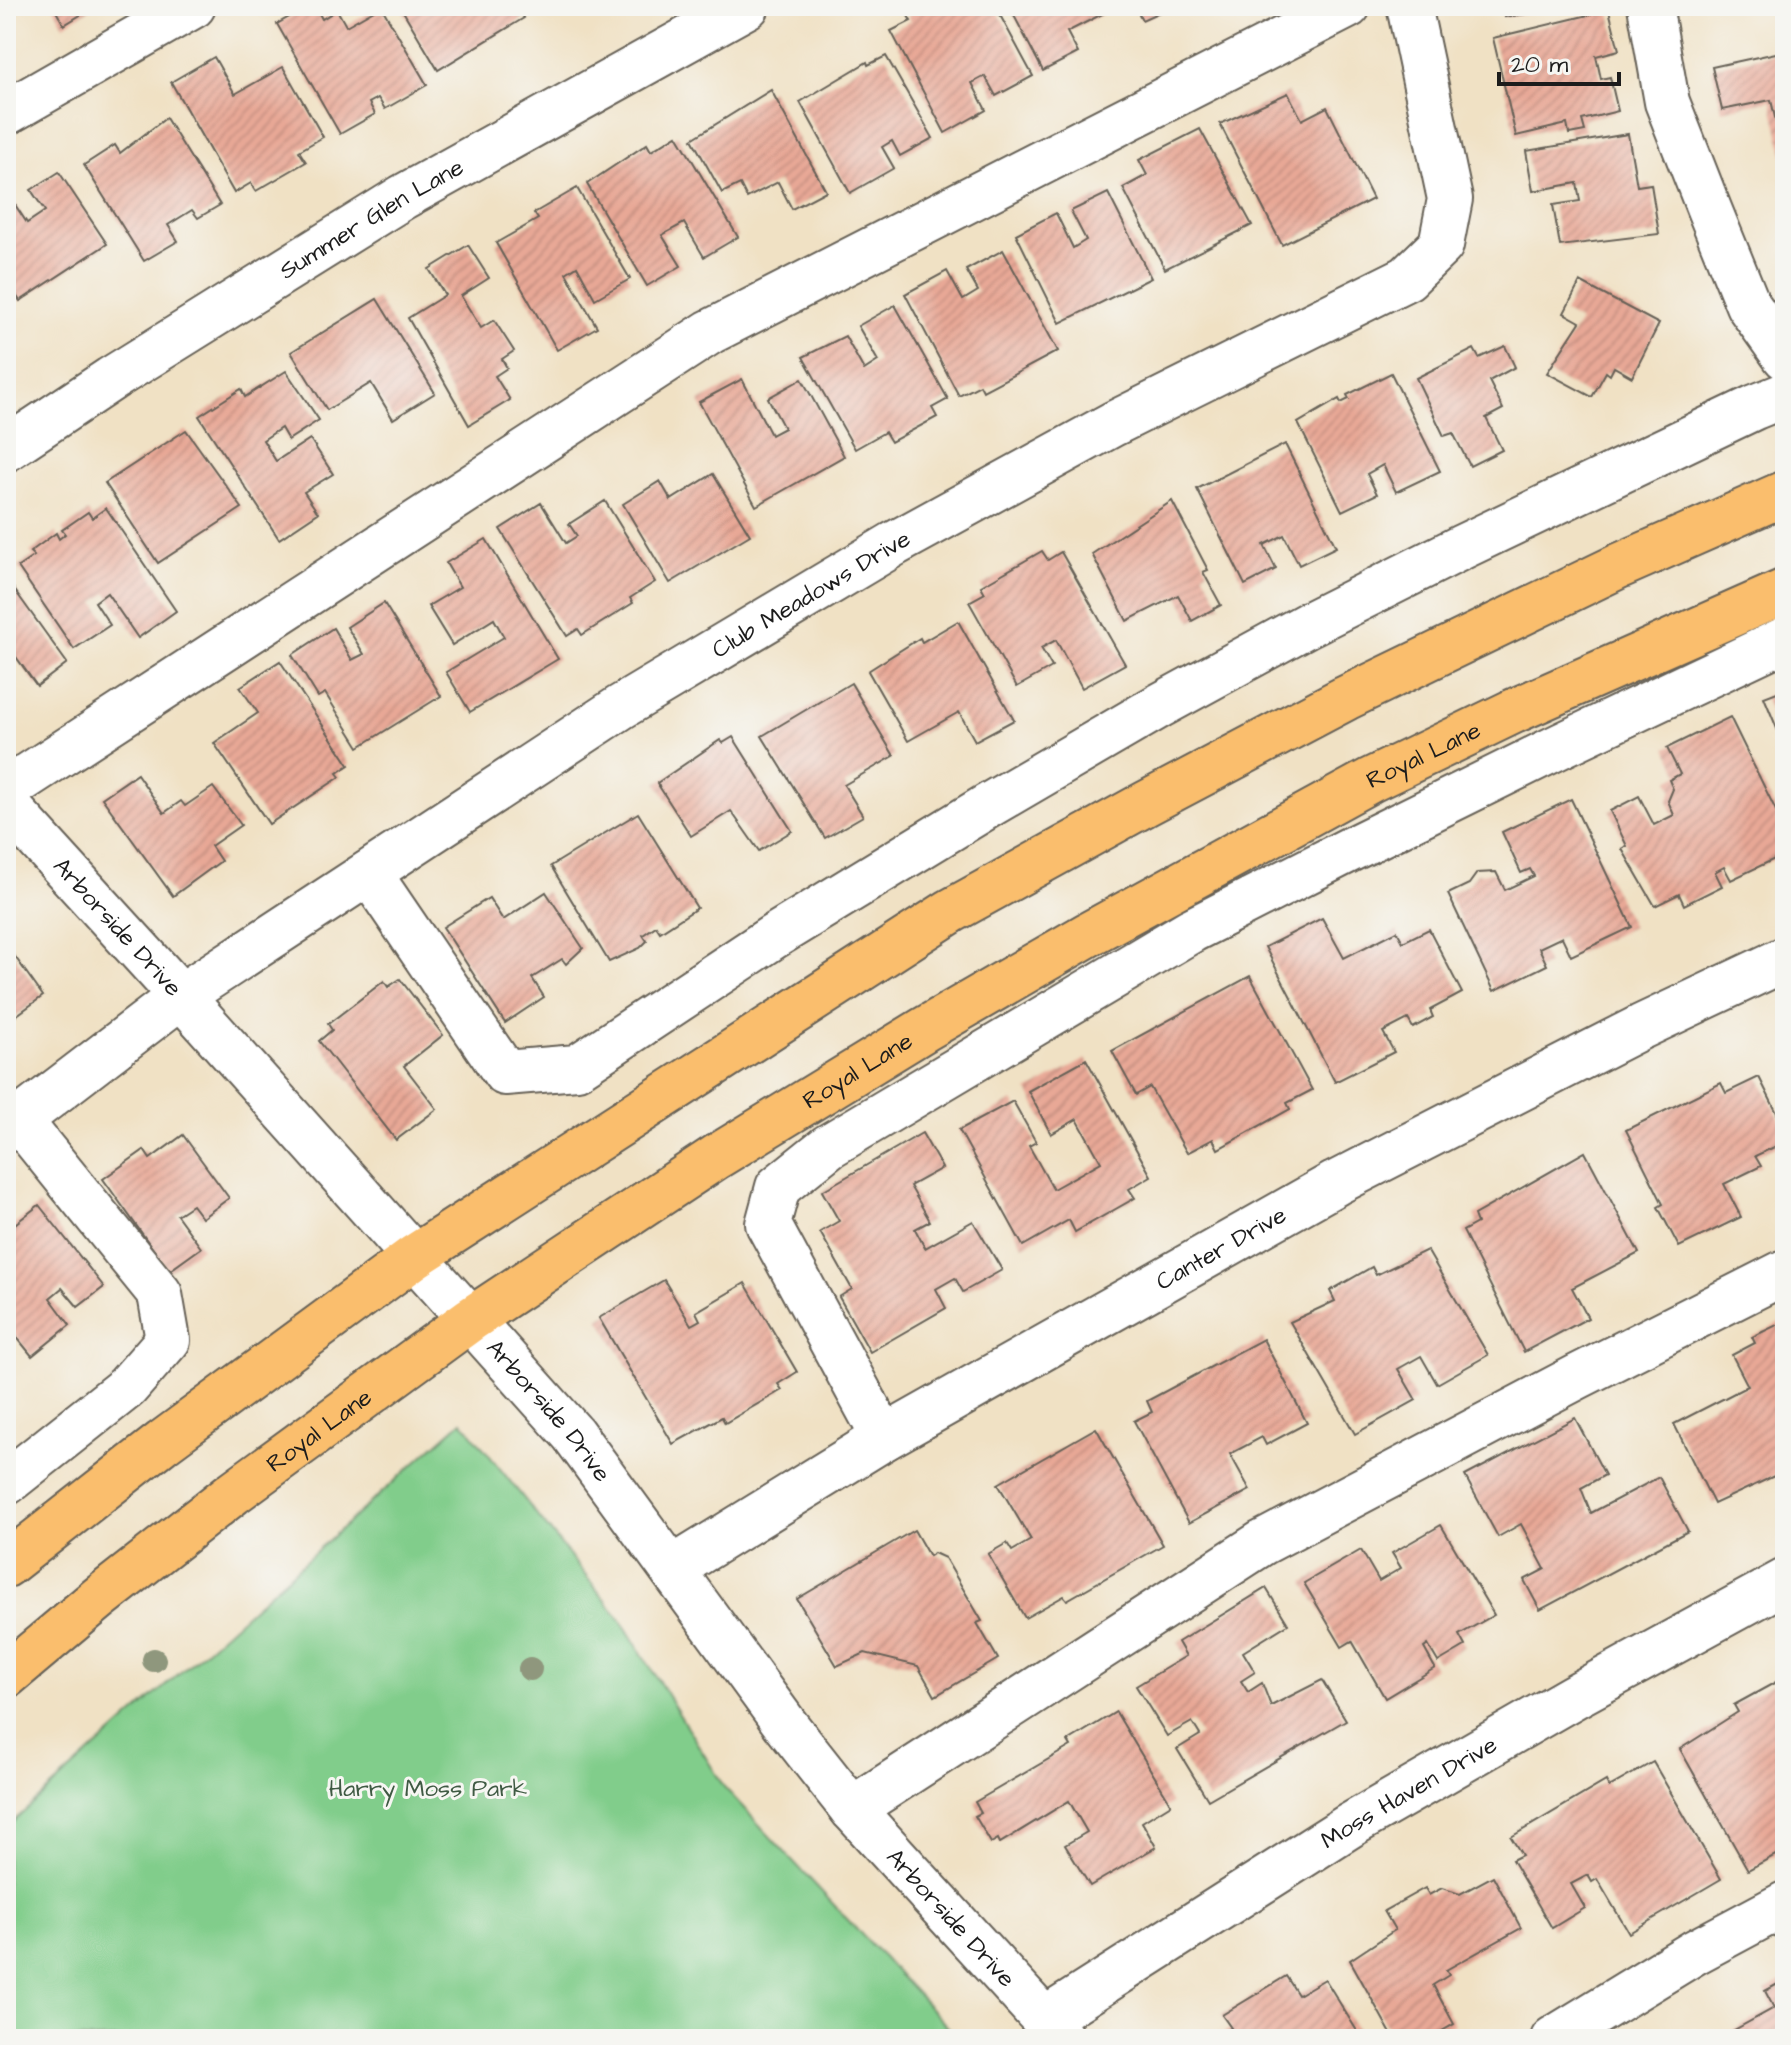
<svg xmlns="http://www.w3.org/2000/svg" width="1791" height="2045" font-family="'Architects Daughter',sans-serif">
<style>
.green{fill:#81cd8b;stroke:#4e7454;stroke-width:2}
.building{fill:url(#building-hatch)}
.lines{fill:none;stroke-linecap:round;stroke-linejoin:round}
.minor-casing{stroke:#666157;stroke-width:48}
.major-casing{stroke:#666157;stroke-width:48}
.minor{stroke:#fff;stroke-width:44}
.major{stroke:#fabe6d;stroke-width:44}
.tree{fill:#8f977d}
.labels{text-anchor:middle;stroke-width:6;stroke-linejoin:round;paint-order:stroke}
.street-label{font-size:24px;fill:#1c1c1c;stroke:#f6f6f2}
.park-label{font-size:24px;fill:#3f5a43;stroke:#f6f6f2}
</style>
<defs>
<pattern id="building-hatch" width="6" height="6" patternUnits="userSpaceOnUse" patternTransform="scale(2)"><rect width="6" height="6" fill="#e8a896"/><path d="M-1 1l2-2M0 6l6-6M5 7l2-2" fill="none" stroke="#c69081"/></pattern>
</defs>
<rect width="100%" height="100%" fill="#f6f6f2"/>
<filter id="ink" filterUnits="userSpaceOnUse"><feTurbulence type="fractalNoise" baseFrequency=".0125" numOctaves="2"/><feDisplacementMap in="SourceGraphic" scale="16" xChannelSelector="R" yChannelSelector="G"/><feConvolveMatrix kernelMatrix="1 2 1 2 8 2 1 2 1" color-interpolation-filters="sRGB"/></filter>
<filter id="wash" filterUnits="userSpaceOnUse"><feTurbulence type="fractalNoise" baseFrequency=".006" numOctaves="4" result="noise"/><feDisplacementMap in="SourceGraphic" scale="32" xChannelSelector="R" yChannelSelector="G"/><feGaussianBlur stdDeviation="1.8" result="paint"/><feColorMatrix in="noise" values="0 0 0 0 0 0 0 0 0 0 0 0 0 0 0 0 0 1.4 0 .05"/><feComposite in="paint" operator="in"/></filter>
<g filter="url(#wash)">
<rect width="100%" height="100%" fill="#f0e1c4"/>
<!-- green -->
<path class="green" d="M462 1421 621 1620 724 1787 959 2039H6V1828Z"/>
<g id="blocks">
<!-- building -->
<g class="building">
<path d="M53 6H95L64 25Z"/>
<path d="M309 6H315L322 19 337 10 346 26 381 6 427 85 385 109 378 98 369 103 375 114 340 134 277 24Z"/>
<path d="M400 6H517L524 18 438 70Z"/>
<path d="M927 6H995L1033 76 996 96 985 76 972 83 986 110 945 133 891 31 911 21 908 16Z"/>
<path d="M1009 6H1118L1067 32 1078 53 1043 71Z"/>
<path d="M1135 6H1173L1142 20Z"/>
<path d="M1503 6H1567V8L1505 17Z"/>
<path d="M1609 10 1619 50 1596 56 1601 79 1610 77 1618 111 1582 120 1585 131 1569 134 1567 124 1516 136 1493 38Z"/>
<path d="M1785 51V157H1784L1771 100 1722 110 1712 67Z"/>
<path d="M886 56 933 138 900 156 892 141 882 147 894 168 850 193 800 102 867 62 868 65Z"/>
<path d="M214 57 235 94 283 67 323 137 299 151 306 162 256 191 251 183 234 193 171 82Z"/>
<path d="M771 90 826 191 792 209 778 182 747 198 740 184 722 193 692 139Z"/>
<path d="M1288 93 1302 120 1327 107 1373 199 1282 245 1220 124Z"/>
<path d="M166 118 220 205 198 218 192 210 168 225 178 241 144 261 84 165 115 145 120 153Z"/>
<path d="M1200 129 1252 225 1165 269 1123 188 1147 175 1139 160Z"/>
<path d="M1628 134 1637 186 1651 184 1659 234 1560 246 1553 205 1580 201 1577 183 1533 191 1526 151Z"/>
<path d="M677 135 738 237 704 257 684 223 662 235 681 266 647 286 587 184 647 144 651 151Z"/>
<path d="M59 172 107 244 20 301 6 280V196L8 194 27 223 45 211 31 190Z"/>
<path d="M577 188 630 279 595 299 577 266 566 273 597 327 557 350 496 243 538 219 534 213Z"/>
<path d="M1108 193 1151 278 1060 323 1016 234 1056 213 1073 248 1086 240 1071 211Z"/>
<path d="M468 245 489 278 461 296 481 328 494 320 514 351 502 359 507 368 495 376 510 400 469 425 408 318 445 295 429 269Z"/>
<path d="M1003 250 1058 351 983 391 980 385 959 396 905 294 947 271 963 300 978 291 966 270Z"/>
<path d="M1580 282 1659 324 1632 377 1614 367 1610 375 1606 372 1592 397 1547 373 1580 322 1564 313Z"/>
<path d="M377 299 435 393 393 419 371 383 327 410 291 352Z"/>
<path d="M895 305 948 399 932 408 937 417 891 442 885 432 855 449 803 357 845 336 864 370 878 361 858 326Z"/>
<path d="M1505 346 1515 367 1489 381 1503 409 1486 418 1502 450 1470 466 1453 433 1444 436 1416 378 1474 349 1479 358Z"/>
<path d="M286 371 319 420 288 440 281 428 263 440 276 461 310 439 333 474 304 492 318 513 279 539 199 416 241 389 245 397Z"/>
<path d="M1391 373 1440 471 1396 492 1383 465 1367 474 1377 494 1342 511 1298 423 1339 399 1341 403 1349 399 1347 395Z"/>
<path d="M742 379 771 435 784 428 768 398 802 379 844 456 756 506 699 402Z"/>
<path d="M186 430 242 508 158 563 105 483Z"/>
<path d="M1285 444 1336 547 1299 565 1284 535 1264 545 1276 569 1245 585 1197 489Z"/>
<path d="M713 474 750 535 670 583 623 504 660 481 671 500Z"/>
<path d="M605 501 655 582 630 598 633 603 582 635 578 629 567 636 500 529 541 503 566 543 577 536 569 524Z"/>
<path d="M1172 501 1208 570 1203 572 1221 605 1192 621 1178 595 1127 621 1092 554Z"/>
<path d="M106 508 176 611 138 638 107 593 95 602 110 625 74 649 18 567 34 556 30 552 56 533 59 539 65 534 62 530 88 512 92 518Z"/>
<path d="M486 539 558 659 470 712 446 672 504 637 494 619 452 645 428 606 460 587 446 563Z"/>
<path d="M1042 551 1048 560 1061 552 1125 664 1082 688 1056 640 1041 648 1052 667 1017 687 969 602 985 593 981 586Z"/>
<path d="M6 578 67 663 37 686 11 650 6 654Z"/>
<path d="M384 603 441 696 359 747 325 693 318 697 292 655 333 628 352 660 364 654 347 627Z"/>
<path d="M958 621 1014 720 975 741 959 712 908 741 868 671 920 638 922 642Z"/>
<path d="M280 661 349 765 337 773 340 777 269 824 214 743 258 713 240 687Z"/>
<path d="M851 683 894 756 844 785 863 816 825 838 762 736Z"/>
<path d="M1785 689V748L1764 697Z"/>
<path d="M1730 717 1785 829V854L1731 880 1724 867 1715 872 1722 886 1684 905 1679 894 1655 906 1622 849 1627 846 1610 811 1639 796 1654 825 1674 815 1668 801 1673 789 1669 780 1680 774 1667 748Z"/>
<path d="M733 737 792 831 759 851 731 811 691 836 657 783 720 740 723 743Z"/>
<path d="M137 774 164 813 181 801 185 806 213 787 241 825 211 846 221 861 173 896 102 798Z"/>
<path d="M1571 799 1632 927 1571 956 1562 937 1539 948 1547 965 1494 991 1448 894 1469 884 1477 873 1496 872 1505 890 1534 876 1530 869 1521 873 1502 832Z"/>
<path d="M638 813 697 908 660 932 656 926 643 935 647 941 640 948 609 962 551 866Z"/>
<path d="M546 892 583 948 566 964 562 959 532 978 544 997 505 1023 443 927 489 898 503 920Z"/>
<path d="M1322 918 1344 958 1397 931 1403 942 1429 929 1462 993 1430 1010 1433 1017 1413 1028 1408 1019 1383 1032 1394 1052 1335 1082 1265 947Z"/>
<path d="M6 944 43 996 6 1023Z"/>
<path d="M1250 976 1312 1090 1287 1103 1290 1109 1218 1149 1213 1139 1187 1153 1150 1087 1136 1095 1112 1051Z"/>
<path d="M400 979 443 1035 404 1066 437 1109 396 1140 319 1041 332 1030 328 1024 384 981 388 987Z"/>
<path d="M1086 1059 1151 1176 1129 1189 1135 1198 1075 1232 1069 1220 1023 1246 959 1130 1013 1101 1036 1142 1029 1146 1053 1189 1101 1162 1077 1119 1051 1134 1028 1091Z"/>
<path d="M1759 1077 1785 1129V1142L1755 1156 1761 1166 1724 1184 1741 1217 1679 1247 1658 1207 1663 1204 1626 1130 1721 1083 1726 1093Z"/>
<path d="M922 1133 942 1168 910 1186 930 1221 915 1229 925 1248 973 1221 1002 1270 963 1292 955 1278 936 1289 946 1308 870 1352 839 1297 852 1289 820 1232 839 1221 822 1191Z"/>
<path d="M183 1135 229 1198 202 1218 192 1205 177 1215 201 1248 169 1271 103 1179 144 1150 150 1159Z"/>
<path d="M1585 1152 1639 1253 1572 1288 1588 1318 1524 1352 1463 1231 1477 1223 1474 1215Z"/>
<path d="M39 1205 104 1287 78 1307 62 1288 50 1298 70 1325 32 1356 6 1324V1231Z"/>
<path d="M1427 1250 1488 1355 1437 1384 1421 1356 1398 1369 1416 1400 1355 1434 1290 1322 1335 1301 1330 1291 1372 1267 1376 1275Z"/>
<path d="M664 1280 691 1325 700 1320 696 1312 745 1283 797 1372 778 1384 782 1390 725 1423 722 1417 673 1444 599 1318Z"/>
<path d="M1785 1321V1471L1714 1504 1674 1424 1748 1386 1732 1355 1755 1343 1752 1337Z"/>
<path d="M1263 1339 1307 1423 1266 1445 1262 1437 1230 1454 1250 1490 1189 1523 1134 1421 1152 1412 1147 1401Z"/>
<path d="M1575 1418 1605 1475 1581 1488 1591 1513 1659 1477 1688 1531 1540 1610 1524 1580 1545 1569 1521 1524 1498 1537 1465 1476Z"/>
<path d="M1096 1428 1163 1545 1067 1600 1064 1596 1025 1618 988 1554 1007 1543 1012 1551 1031 1540 998 1484Z"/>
<path d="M1441 1525 1494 1615 1459 1635 1465 1646 1438 1662 1428 1645 1424 1648 1435 1668 1385 1698 1352 1641 1342 1647 1304 1583 1361 1550 1379 1581 1401 1568 1392 1553Z"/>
<path d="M914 1530 929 1556 934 1553 945 1558 982 1621 977 1623 998 1659 935 1696 918 1666 865 1653 837 1666 797 1599Z"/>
<path d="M1266 1588 1288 1624 1243 1652 1255 1672 1241 1681 1248 1692 1262 1683 1271 1706 1322 1680 1346 1720 1208 1800 1177 1749 1200 1735 1192 1722 1167 1736 1136 1686 1186 1656 1178 1642Z"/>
<path d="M1785 1677V1850L1748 1870 1680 1749 1738 1712 1734 1705Z"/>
<path d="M1116 1712 1171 1804 1142 1822 1156 1847 1090 1886 1065 1845 1087 1832 1069 1801 1000 1843 998 1839 991 1843 975 1816 981 1813 975 1802 1071 1746 1068 1741Z"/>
<path d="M1653 1762 1721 1879 1629 1933 1597 1879 1592 1882 1588 1875 1571 1884 1585 1908 1552 1928 1512 1860 1522 1855 1511 1837 1606 1781 1609 1787Z"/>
<path d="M1493 1876 1521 1928 1446 1970 1449 1975 1433 1985 1454 2024 1428 2039H1394L1350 1960 1395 1930 1384 1911 1425 1888 1429 1895 1442 1888 1460 1894Z"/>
<path d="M1286 1976 1298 1995 1325 1979 1362 2039H1213L1231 2028 1222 2015Z"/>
<path d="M1785 1980V2039H1718L1774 2008 1765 1991Z"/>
</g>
</g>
</g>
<g filter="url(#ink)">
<use href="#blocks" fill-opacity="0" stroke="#666157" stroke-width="2"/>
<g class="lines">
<defs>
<g id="minor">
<path d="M1650 6 1667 102 1709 209 1748 305 1785 357"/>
<path d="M6 113 193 6"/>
<path id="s1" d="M6 449 111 379 403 197 747 6"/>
<path d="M6 790 710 332 1348 6"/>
<path id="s2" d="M6 804 181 996 573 1434 785 1724 852 1809 1062 2039"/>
<path d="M369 873 505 1073 577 1067 773 937 991 804 1159 706 1309 624 1462 547 1755 407 1785 395"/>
<path id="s3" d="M6 1130 181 996 621 707 894 544 1113 424 1407 278 1441 245 1450 199 1409 6"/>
<path d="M884 1438 768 1224 778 1187 829 1146 1192 930 1351 849 1562 745 1785 639"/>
<path d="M6 1483 127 1387 168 1340 160 1294 19 1120"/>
<path id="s4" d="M672 1569 884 1438 1336 1183 1641 1027 1785 959"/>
<path d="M852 1809 1262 1543 1577 1377 1785 1272"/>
<path id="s5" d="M1044 2020 1349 1826 1573 1697 1785 1581"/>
<path d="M1553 2039 1695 1952 1785 1904"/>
</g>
<g id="major">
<path d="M6 1565 163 1442 414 1257 951 911 1147 803 1346 698 1619 566 1785 493"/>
<path id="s6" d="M6 1676 99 1598 233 1493 471 1319 716 1157 925 1029 1089 934 1371 780 1514 711 1785 591"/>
</g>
</defs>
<!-- minor casing -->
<use href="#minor" class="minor-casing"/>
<!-- major casing -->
<use href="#major" class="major-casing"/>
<!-- minor -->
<use href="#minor" class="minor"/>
<!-- major -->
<use href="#major" class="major"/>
</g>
<!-- trees -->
<g class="tree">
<circle cx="154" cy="1660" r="12"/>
<circle cx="530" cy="1669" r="12"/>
</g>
</g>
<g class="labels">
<!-- street labels -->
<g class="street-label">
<text dy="8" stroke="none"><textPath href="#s1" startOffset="432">Summer Glen Lane</textPath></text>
<text dy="8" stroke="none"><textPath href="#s3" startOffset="968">Club Meadows Drive</textPath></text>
<text dy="8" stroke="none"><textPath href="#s6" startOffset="1694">Royal Lane</textPath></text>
<text dy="8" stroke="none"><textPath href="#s2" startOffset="166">Arborside Drive</textPath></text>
<text dy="8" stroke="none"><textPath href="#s6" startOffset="1046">Royal Lane</textPath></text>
<text dy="8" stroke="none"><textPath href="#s4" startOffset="636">Canter Drive</textPath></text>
<text dy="8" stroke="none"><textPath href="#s2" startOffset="814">Arborside Drive</textPath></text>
<text dy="8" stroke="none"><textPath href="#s6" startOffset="398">Royal Lane</textPath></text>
<text dy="8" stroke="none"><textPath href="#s5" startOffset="430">Moss Haven Drive</textPath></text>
<text dy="8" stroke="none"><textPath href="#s2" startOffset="1462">Arborside Drive</textPath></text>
</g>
<!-- park labels -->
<g class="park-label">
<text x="428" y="1796">Harry Moss Park</text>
</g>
</g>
<!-- margin -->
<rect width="1791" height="2045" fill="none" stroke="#f6f6f2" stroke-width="32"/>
<!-- scale -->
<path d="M1499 72v12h120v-12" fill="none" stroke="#1c1c1c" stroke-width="4"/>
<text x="1511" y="72" font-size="24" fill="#1c1c1c" stroke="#f6f6f2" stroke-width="6" paint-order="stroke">20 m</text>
</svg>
